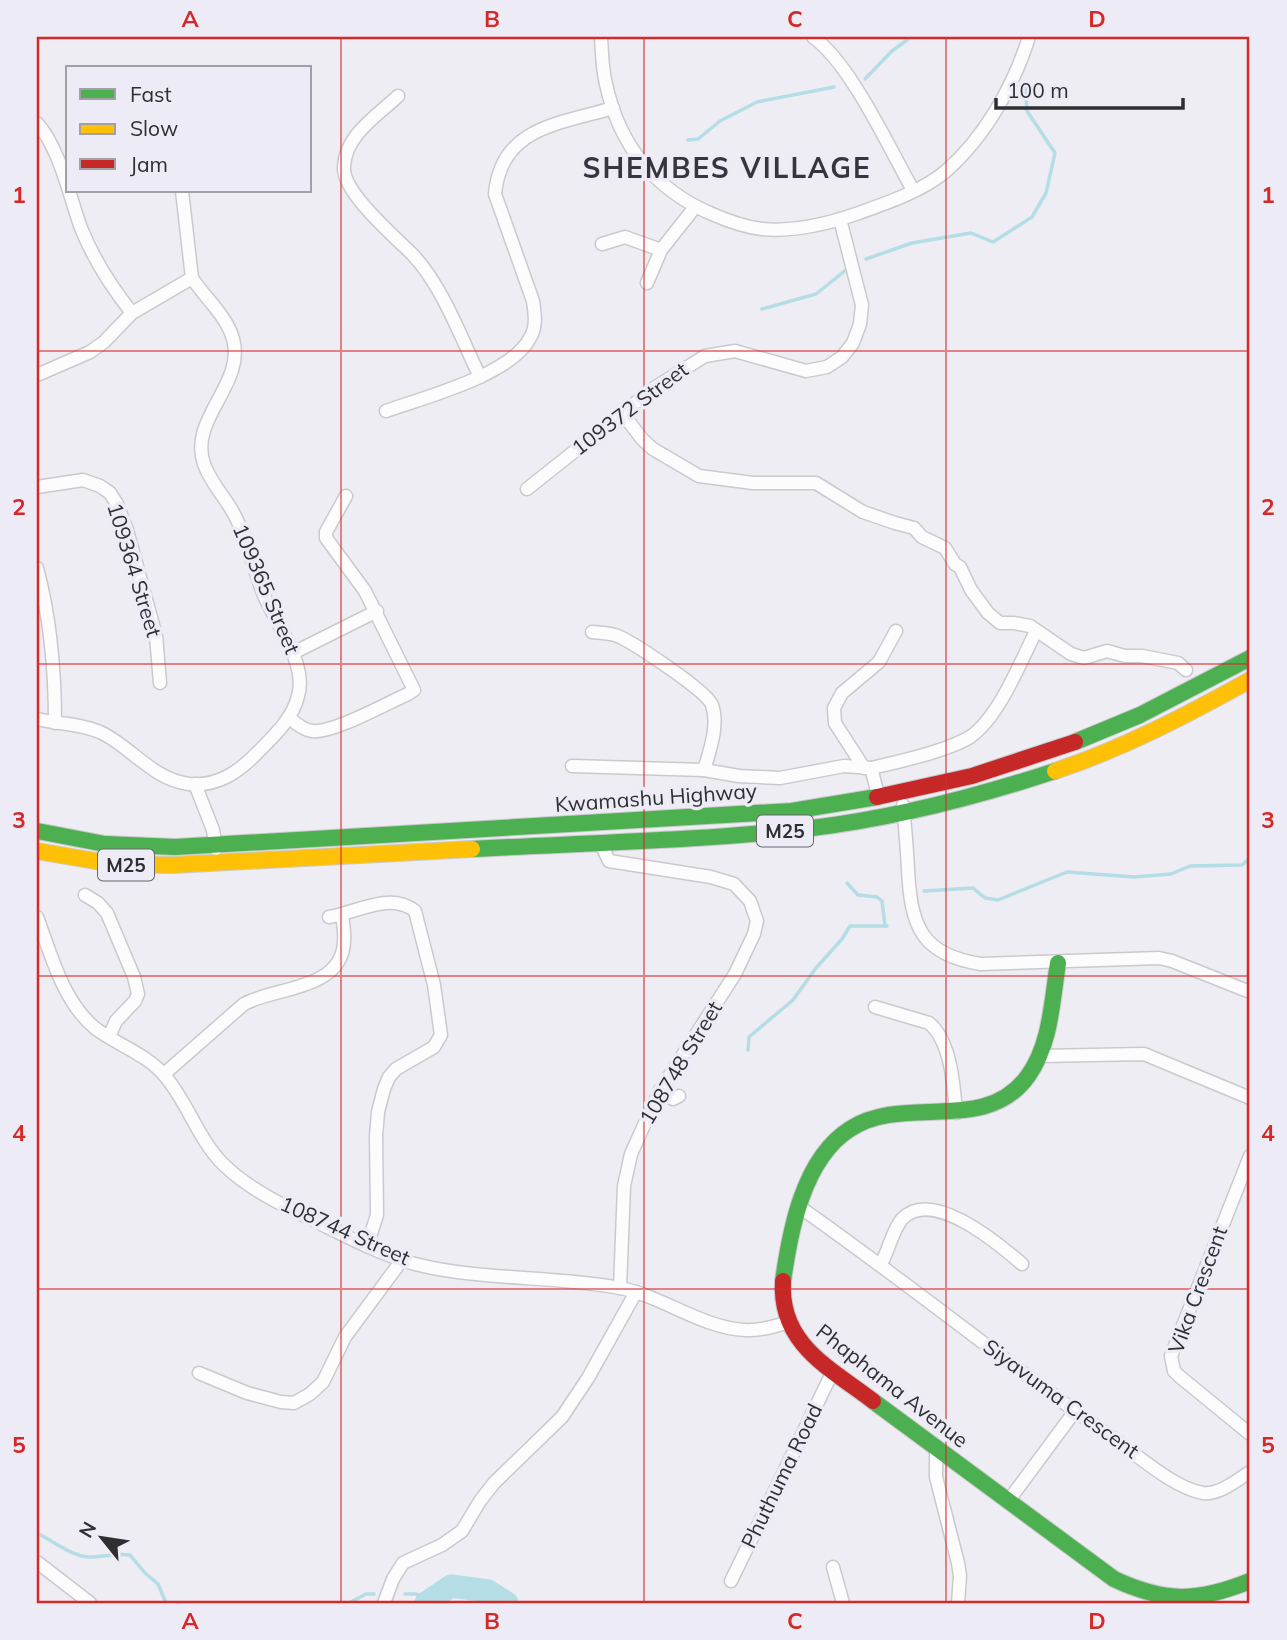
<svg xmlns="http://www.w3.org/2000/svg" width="1287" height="1640" font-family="Mulish,sans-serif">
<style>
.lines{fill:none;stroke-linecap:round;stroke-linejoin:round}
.stream{stroke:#b4dde6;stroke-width:3.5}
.river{stroke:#b4dde6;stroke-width:23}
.street-casing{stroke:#cac9ce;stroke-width:15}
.fast-casing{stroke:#cac9ce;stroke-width:18}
.slow-casing{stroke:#cac9ce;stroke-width:18}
.jam-casing{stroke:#cac9ce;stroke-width:18}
.street{stroke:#fcfcfd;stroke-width:12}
.fast{stroke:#4caf50;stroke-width:16}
.slow{stroke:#ffc107;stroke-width:16}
.jam{stroke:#c62828;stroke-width:16}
.grid{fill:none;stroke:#d62828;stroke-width:2;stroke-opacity:0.55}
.labels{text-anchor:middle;stroke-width:7;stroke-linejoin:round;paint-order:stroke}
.shield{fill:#edebf5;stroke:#68676c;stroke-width:2}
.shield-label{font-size:19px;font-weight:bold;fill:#2f2f32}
.street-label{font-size:21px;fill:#2f2f32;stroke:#edebf5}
.district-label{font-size:28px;font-weight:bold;letter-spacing:2px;fill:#36353d;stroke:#edebf5}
.neatline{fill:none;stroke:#d62828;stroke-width:2.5}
.grid-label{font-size:23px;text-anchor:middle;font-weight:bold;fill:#d62828}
</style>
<rect width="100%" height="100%" fill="#eeedf3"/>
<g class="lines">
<!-- stream -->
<g class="stream">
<path d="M865 79 892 51 911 37"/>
<path d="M688 140 698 139 720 121 757 102 834 87"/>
<path d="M866 259 912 243 971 233 993 242 1032 217 1046 193 1055 153 1027 111 1025 84"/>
<path d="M762 309 816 294 846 270"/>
<path d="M847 883 858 895 877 897 882 901 885 926"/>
<path d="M924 891 973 888 985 898 998 900 1067 872 1134 877 1171 874 1190 866 1242 865 1250 858"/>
<path d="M748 1050 749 1037 793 1000 816 968 842 939 850 926H887"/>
<path d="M37 1533C53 1541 71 1556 89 1557 103 1557 116 1553 130 1555L145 1573 158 1584 166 1603"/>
<path d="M405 1594H415L432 1599"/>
<path d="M349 1603 366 1594H374"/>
</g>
<!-- river -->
<path class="river" d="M426 1603 451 1586 488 1591 507 1603"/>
<defs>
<g id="street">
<path d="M601 37C602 52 602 69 606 84 619 145 655 190 712 214 728 221 744 227 762 229 793 232 827 224 856 214 884 204 923 191 946 171 985 137 1014 85 1029 37"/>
<path d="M813 37C851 64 889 148 913 190"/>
<path d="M398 96C377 116 345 135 344 167 342 192 394 236 412 254 442 285 461 338 480 377"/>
<path d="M37 123C60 149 69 195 81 228 93 258 113 289 132 313"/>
<path d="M602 244 625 237 661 250"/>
<path d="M647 283 661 250 695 207"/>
<path d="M37 375 90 352 104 342 132 313 192 278 182 191"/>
<path d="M386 411C425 397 511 375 530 338 537 327 535 314 533 301L495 194C501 127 559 124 613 108"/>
<path d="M623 414 642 439 653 449 699 476 753 483H816L863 512 895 523 914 528 922 537 945 548 955 564 960 567 971 590 988 613 1000 623H1014L1030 626 1071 654 1084 658 1107 651 1125 656H1142L1178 663 1186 670"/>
<path d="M37 487 83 480 100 486 110 493 117 504 127 530 156 636 160 683"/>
<path d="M527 489 654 388 705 356 735 351 806 371 827 367 842 357 853 343 860 324 862 305 840 219"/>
<path d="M37 568C51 620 55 670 55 723"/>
<path d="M592 632C601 633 612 633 620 637 635 644 707 691 712 705 719 725 710 750 704 770"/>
<path d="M293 653 377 611"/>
<path d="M289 717C295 723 303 730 312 731 332 734 387 703 408 694L414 690 365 591 326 538V532L346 496"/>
<path d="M37 719C58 724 85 724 104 734 134 750 153 779 189 784 218 787 240 771 258 752 274 736 293 718 298 696 301 686 300 675 297 665 290 640 273 617 263 593 253 567 247 538 234 514 225 497 210 482 204 464 188 419 246 384 233 339 227 316 205 298 192 278"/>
<path d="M572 766 704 770 739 776 780 778 844 766 871 768 879 798"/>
<path d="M864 768 835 723 834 708 842 693 879 662 896 631"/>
<path d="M871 768C899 762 947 751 970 737 999 717 1020 663 1036 631"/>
<path d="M195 784 213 830 216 849"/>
<path d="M903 805C905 827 907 848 908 870 911 926 921 955 981 964L1159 958 1172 961 1250 992"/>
<path d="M600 842 609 861 711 877 734 884 750 901 757 921 754 934 735 974 659 1092 631 1154 624 1186 620 1288"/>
<path d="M85 895 98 903 107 913 134 977 138 994 135 1001 116 1021 109 1037"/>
<path d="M37 917C51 954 63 1002 95 1028 117 1045 147 1054 165 1076 188 1103 198 1139 223 1164 247 1188 282 1205 313 1220 346 1236 379 1254 415 1264 482 1281 552 1275 620 1288 662 1296 702 1328 745 1330 759 1331 773 1327 786 1323"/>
<path d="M329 917C356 913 390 891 415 911L434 985 441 1035 434 1047 396 1069 389 1077 384 1089 378 1112 376 1136 377 1215 367 1246"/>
<path d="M875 1007 929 1023C951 1041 954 1086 956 1113"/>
<path d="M1040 1056 1144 1054 1250 1098"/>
<path d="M164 1074 244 1004C275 987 342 990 344 942 345 933 343 924 342 915"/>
<path d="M659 1092 673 1099 679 1096"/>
<path d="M1250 1156 1171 1356 1174 1371 1179 1376 1250 1434"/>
<path d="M801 1208C908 1283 1010 1366 1117 1441 1140 1457 1174 1488 1203 1493 1219 1495 1237 1480 1250 1472"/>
<path d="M881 1264C888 1252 893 1229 902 1219 932 1187 999 1244 1022 1264"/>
<path d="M199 1373 247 1393 281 1402 294 1403 310 1394 323 1382 345 1337 402 1260"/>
<path d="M936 1447V1477L958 1563 960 1576 958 1603"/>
<path d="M1009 1500 1075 1411"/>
<path d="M37 1562 90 1603"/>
<path d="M833 1567 843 1603"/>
<path d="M731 1581 833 1371"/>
<path d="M384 1603 393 1579 403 1563 442 1545 462 1531 480 1501 494 1483 562 1417 588 1378 636 1292"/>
</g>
<g id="fast">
<path d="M1075 742 1140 715 1250 658"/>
<path d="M37 831 105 844 175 847 792 811 877 797"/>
<path d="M472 849C585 843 700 841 812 828 895 818 976 797 1055 771"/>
<path d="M783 1281C790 1231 803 1159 850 1129 905 1093 985 1136 1028 1076 1051 1044 1052 1000 1058 963"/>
<path d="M873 1401 1114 1579C1165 1603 1198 1602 1250 1581"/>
</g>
<g id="slow">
<path d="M1055 771C1124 748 1187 715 1250 680"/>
<path d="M37 851 113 864 173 865 472 849"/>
</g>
<g id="jam">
<path d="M877 797 972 776 1075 742"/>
<path d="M783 1281C779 1344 830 1368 873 1401"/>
</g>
</defs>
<!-- street casing -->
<use href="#street" class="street-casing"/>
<!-- fast casing -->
<use href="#fast" class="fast-casing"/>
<!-- slow casing -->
<use href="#slow" class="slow-casing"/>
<!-- jam casing -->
<use href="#jam" class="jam-casing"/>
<!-- street -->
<use href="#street" class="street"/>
<!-- fast -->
<use href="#fast" class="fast"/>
<!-- slow -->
<use href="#slow" class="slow"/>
<!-- jam -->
<use href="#jam" class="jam"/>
</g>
<!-- grid -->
<path class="grid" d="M341 37V1603M644 37V1603M946 37V1603M37 351H1250M37 664H1250M37 976H1250M37 1289H1250"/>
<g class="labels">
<!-- shield labels -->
<g class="shield">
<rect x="757" y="815.5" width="56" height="31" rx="5"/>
<rect x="98" y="849.5" width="56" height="31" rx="5"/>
</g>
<g class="shield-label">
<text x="785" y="838">M25</text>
<text x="126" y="872">M25</text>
</g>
<!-- street labels -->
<g class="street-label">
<text transform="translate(630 409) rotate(-37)" y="7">109372 Street</text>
<text transform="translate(134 570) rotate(73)" y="7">109364 Street</text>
<text transform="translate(266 589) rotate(67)" y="7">109365 Street</text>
<text transform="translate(656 798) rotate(-4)" y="7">Kwamashu Highway</text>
<text transform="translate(681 1063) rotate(-59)" y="7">108748 Street</text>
<text transform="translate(345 1231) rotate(24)" y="7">108744 Street</text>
<text transform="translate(1198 1290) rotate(-70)" y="7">Vika Crescent</text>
<text transform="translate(892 1386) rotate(38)" y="7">Phaphama Avenue</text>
<text transform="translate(1061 1399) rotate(36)" y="7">Siyavuma Crescent</text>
<text transform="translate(782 1476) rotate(-64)" y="7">Phuthuma Road</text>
</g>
<!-- district labels -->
<g class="district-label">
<text x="727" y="178">SHEMBES VILLAGE</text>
</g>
</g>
<!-- border -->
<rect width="1287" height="1640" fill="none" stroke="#edebf5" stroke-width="77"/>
<!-- legend -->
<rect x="66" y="66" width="245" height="126" fill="#edebf5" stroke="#a1a0a7" stroke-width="2"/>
<rect x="80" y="89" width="35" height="10" fill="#4caf50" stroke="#a1a0a7" stroke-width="2"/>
<text x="130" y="102" font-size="21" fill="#2f2f32">Fast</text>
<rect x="80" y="124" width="35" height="10" fill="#ffc107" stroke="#a1a0a7" stroke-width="2"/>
<text x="130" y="136" font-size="21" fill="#2f2f32">Slow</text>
<rect x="80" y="159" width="35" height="10" fill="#c62828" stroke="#a1a0a7" stroke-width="2"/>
<text x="130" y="172" font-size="21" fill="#2f2f32">Jam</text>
<!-- north arrow -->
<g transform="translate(102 1538) rotate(300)" stroke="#edebf5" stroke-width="5" paint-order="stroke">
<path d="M0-5L12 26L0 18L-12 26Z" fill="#2f2f32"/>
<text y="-10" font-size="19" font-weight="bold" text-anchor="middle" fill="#2f2f32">N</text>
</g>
<!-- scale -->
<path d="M996 98v10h187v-10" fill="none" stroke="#2f2f32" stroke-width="3.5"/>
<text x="1007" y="98" font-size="21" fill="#2f2f32" stroke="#edebf5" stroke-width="5" paint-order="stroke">100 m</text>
<rect x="38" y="38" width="1210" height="1564" class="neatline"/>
<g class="grid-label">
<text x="190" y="27">A</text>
<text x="492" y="27">B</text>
<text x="795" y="27">C</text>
<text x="1097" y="27">D</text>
<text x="19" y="203">1</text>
<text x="1268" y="203">1</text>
<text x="19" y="515">2</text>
<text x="1268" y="515">2</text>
<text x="19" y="828">3</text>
<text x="1268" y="828">3</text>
<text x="19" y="1141">4</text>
<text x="1268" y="1141">4</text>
<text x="19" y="1453">5</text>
<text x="1268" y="1453">5</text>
<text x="190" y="1629">A</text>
<text x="492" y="1629">B</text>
<text x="795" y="1629">C</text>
<text x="1097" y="1629">D</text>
</g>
</svg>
